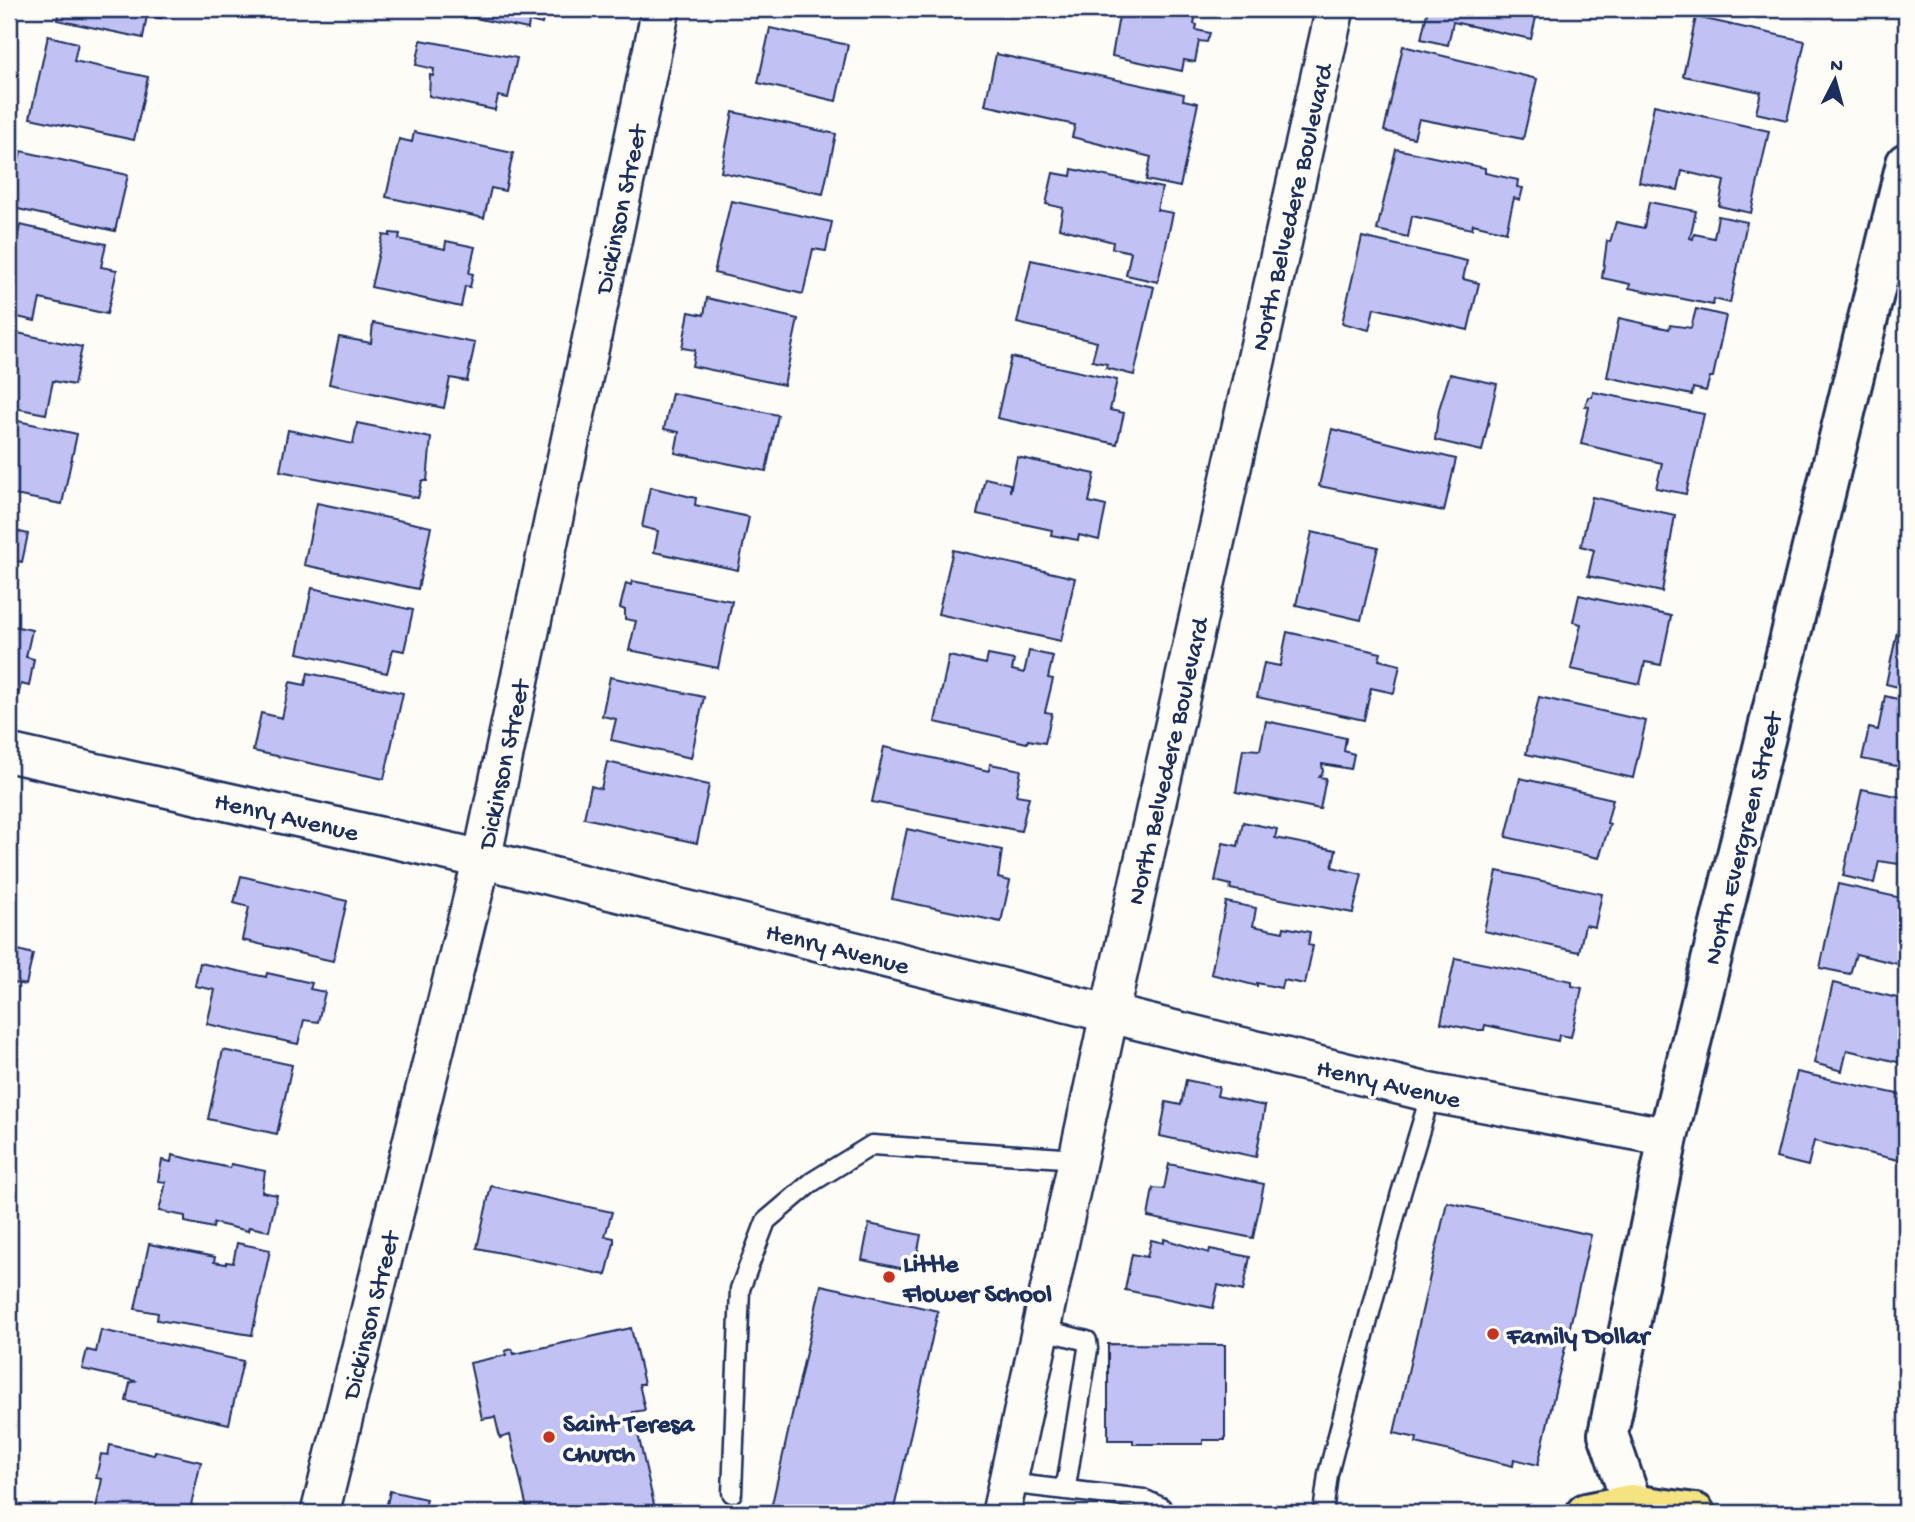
<svg xmlns="http://www.w3.org/2000/svg" width="1915" height="1522" font-family="'Gochi Hand',sans-serif">
<style>
.building{fill:#c1c1f4;stroke:#1b2f5e;stroke-width:2}
.lines{fill:none;stroke-linecap:round;stroke-linejoin:round}
.lane-casing{stroke:#1b2f5e;stroke-width:23}
.street-casing{stroke:#1b2f5e;stroke-width:42}
.secondary-casing{stroke:#1b2f5e;stroke-width:44}
.primary-casing{stroke:#1b2f5e;stroke-width:44}
.lane{stroke:#fdfcf7;stroke-width:18}
.street{stroke:#fdfcf7;stroke-width:37}
.secondary{stroke:#fdfcf7;stroke-width:38}
.primary{stroke:#f5e382;stroke-width:38}
.poi-dot{fill:#c8321e;stroke:#fdfcf7;stroke-width:2.5}
.labels{text-anchor:middle;stroke-width:7;stroke-linejoin:round;paint-order:stroke}
.street-label{font-size:26px;fill:#1b2f5e;stroke:#fdfcf7}
.poi-label{font-size:26px;font-weight:bold;fill:#1b2f5e;stroke:#fdfcf7;text-anchor:start}
</style>
<rect width="100%" height="100%" fill="#fdfcf7"/>
<filter id="ink" filterUnits="userSpaceOnUse"><feTurbulence type="fractalNoise" baseFrequency=".0143" numOctaves="2"/><feDisplacementMap in="SourceGraphic" scale="14" xChannelSelector="R" yChannelSelector="G"/><feConvolveMatrix kernelMatrix="1 2 1 2 8 2 1 2 1" color-interpolation-filters="sRGB"/></filter>
<g filter="url(#ink)">
<!-- building -->
<g class="building">
<path d="M59 9H163L161 18 147 15 143 38 57 20Z"/>
<path d="M545 9 542 24 529 21 528 29 436 10Z"/>
<path d="M1110 9H1197L1194 24 1197 25 1196 30 1210 33 1207 42 1199 41 1195 62 1184 60 1182 71 1112 56 1119 16 1109 13Z"/>
<path d="M1428 9H1538L1531 39 1453 22 1448 45 1421 39Z"/>
<path d="M1696 17 1805 41 1787 120 1756 113 1761 92 1683 76Z"/>
<path d="M770 28 848 45 836 101 758 83Z"/>
<path d="M48 36 78 43 74 61 148 77 134 140 30 118Z"/>
<path d="M421 40 517 58 508 98 498 96 495 110 429 96 430 75 433 76 434 69 416 65Z"/>
<path d="M1403 46 1537 79 1523 139 1419 119 1414 138 1384 131Z"/>
<path d="M996 54 1184 94 1183 100 1198 103 1180 187 1146 180 1151 157 1072 137 1075 125 985 105Z"/>
<path d="M1654 105 1769 131 1751 213 1719 206 1724 181 1682 171 1678 190 1639 182Z"/>
<path d="M733 112 836 134 823 194 721 172Z"/>
<path d="M414 132 513 153 505 191 491 188 484 218 386 197 399 139 412 142Z"/>
<path d="M1396 149 1485 168V173L1518 180 1517 187 1523 188 1520 200 1514 198 1506 232 1473 224 1472 229 1412 216 1408 237 1377 230Z"/>
<path d="M21 151 128 175 115 231 9 207Z"/>
<path d="M1072 169 1162 188 1157 210 1173 213 1158 282 1126 275 1131 252 1112 248 1113 242 1059 228 1063 208 1046 204 1053 173 1071 176Z"/>
<path d="M731 201 832 222 826 251 813 249 803 294 714 273Z"/>
<path d="M1649 202 1696 211 1690 238 1693 239 1694 234 1714 238 1718 216 1747 222 1730 303 1714 299 1713 305 1629 288 1630 284 1602 278 1607 241 1610 242 1616 222 1644 228Z"/>
<path d="M20 225 106 244 101 267 117 270 107 314 40 299 35 321 9 315V246L15 248Z"/>
<path d="M390 233 400 234 399 239 445 249 446 241 475 247 469 273 473 274 470 287 465 286 461 307 371 287 383 235 390 236Z"/>
<path d="M1362 237 1467 261 1463 279 1479 283 1468 330 1374 308 1369 330 1342 323Z"/>
<path d="M1031 260 1154 287 1134 375 1106 368 1107 364 1092 361 1097 342 1017 323Z"/>
<path d="M707 298 798 319 784 385 692 366 695 350 682 348 689 312 704 315Z"/>
<path d="M1696 309 1726 316 1713 377H1710L1706 391 1693 388 1692 395 1607 377 1619 318 1669 329 1670 325 1691 328Z"/>
<path d="M373 323 475 343 467 381 450 378 444 408 329 384 339 337 371 343Z"/>
<path d="M13 332 82 347 74 385 53 381 46 414 9 407V333Z"/>
<path d="M1011 357 1117 380 1110 410 1124 413 1117 444 997 418Z"/>
<path d="M1450 374 1497 384 1482 451 1435 440 1439 409Z"/>
<path d="M1593 392 1704 414 1686 494 1656 488 1662 463 1581 444 1589 407 1585 406 1588 397H1592Z"/>
<path d="M672 393 778 415 766 471 675 453 679 432 664 429Z"/>
<path d="M9 419 77 434 62 504 9 494Z"/>
<path d="M357 423 431 438 427 481H422L418 498 280 471 288 430 353 444Z"/>
<path d="M1332 429 1456 459 1444 511 1319 486Z"/>
<path d="M1017 457 1095 474 1089 502 1106 506 1099 540 1079 535 1078 540 1051 535 1052 530 977 514 985 478 1010 484V492Z"/>
<path d="M650 487 696 498 695 505 749 517 738 570 654 552 658 531 642 527Z"/>
<path d="M1592 497 1675 515 1662 592 1588 576 1594 550 1581 546Z"/>
<path d="M317 503 431 527 418 589 304 565Z"/>
<path d="M9 523 17 524 16 531 28 534 22 562 9 559Z"/>
<path d="M1312 532 1378 547 1361 620 1296 605Z"/>
<path d="M953 550 1075 578 1061 641 938 614Z"/>
<path d="M632 581 732 601 718 668 629 650 636 621 625 619V610L620 608 626 583 631 585Z"/>
<path d="M312 588 413 610 404 651 393 649 387 673 298 653Z"/>
<path d="M1579 595 1671 616 1661 665 1645 662 1640 684 1571 669 1581 624 1573 622Z"/>
<path d="M1904 599 1906 600V689L1886 684Z"/>
<path d="M9 625 32 630 26 657 34 659 29 686 21 684 18 697 9 696Z"/>
<path d="M1287 632 1381 653 1379 660 1400 665 1394 693 1371 688 1364 720 1257 697 1264 663 1280 666Z"/>
<path d="M1029 651 1053 656 1048 678 1053 679 1045 712 1052 713 1045 743 1028 740 1027 743 935 722 949 656 986 664 988 655 1014 660 1012 670 1024 673Z"/>
<path d="M308 673 403 693 384 779 253 751 261 713 282 718 290 682 305 685Z"/>
<path d="M610 677 704 697 691 758 611 740 616 719 602 716Z"/>
<path d="M1885 696 1906 701V768L1862 759 1869 728 1878 730Z"/>
<path d="M1539 697 1646 721 1633 778 1526 754Z"/>
<path d="M1266 721 1346 738 1344 751 1354 754 1351 769 1322 764 1323 772 1319 777 1326 778 1320 809 1236 792 1243 749 1260 750Z"/>
<path d="M884 747 989 771 990 764 1021 770 1016 795 1029 797 1021 831 872 802Z"/>
<path d="M607 762 709 785 697 843 584 818 591 786 601 789Z"/>
<path d="M1520 778 1613 799 1607 823 1610 824 1599 858 1506 837Z"/>
<path d="M1862 789 1906 798V865L1879 861 1874 883 1843 876Z"/>
<path d="M1243 822 1277 829 1275 838 1336 850 1332 867 1362 874 1353 913 1230 889 1231 885 1215 881 1223 843 1238 846Z"/>
<path d="M907 829 1002 850 998 878 1010 881 1001 922 892 899Z"/>
<path d="M1497 871 1602 894 1595 927 1585 925 1579 952 1484 931Z"/>
<path d="M241 876 347 901 333 961 242 940 249 907 234 903Z"/>
<path d="M1838 884 1906 899V966L1856 954 1850 974 1820 968Z"/>
<path d="M1226 902 1256 908 1253 926 1283 932 1284 927 1310 932 1308 945 1313 946 1305 984 1283 980 1281 988 1257 983V986L1211 974Z"/>
<path d="M9 922 17 924 11 948 33 954 26 985 9 982Z"/>
<path d="M1455 958 1572 981V986L1582 988 1571 1037 1559 1035 1558 1041 1485 1025 1484 1030H1474L1441 1023Z"/>
<path d="M200 963 266 977 267 973 312 983 310 989 325 992 318 1022 304 1020 298 1044 207 1024 215 990 195 986Z"/>
<path d="M1833 983 1906 1000V1064L1847 1050 1842 1071 1814 1063Z"/>
<path d="M223 1050 292 1065 277 1134 208 1119Z"/>
<path d="M1797 1072 1902 1095 1899 1111 1906 1112 1903 1161 1814 1141 1808 1166 1776 1158Z"/>
<path d="M1186 1080 1219 1087 1217 1096 1265 1106 1256 1157 1160 1136 1166 1102 1181 1105Z"/>
<path d="M172 1155 230 1168 231 1164 265 1171 262 1192 277 1195 269 1231 249 1227 248 1231 214 1223 213 1228 185 1222V1216L159 1211 166 1182 158 1181 162 1160 171 1162Z"/>
<path d="M1169 1164 1264 1184 1253 1238 1148 1217 1153 1188 1164 1189Z"/>
<path d="M491 1186 612 1212 605 1236 614 1238V1243L606 1275 477 1248Z"/>
<path d="M1447 1202 1591 1235 1538 1465 1514 1459 1513 1466 1416 1443 1417 1438 1394 1433Z"/>
<path d="M869 1224 921 1235 914 1271 862 1260Z"/>
<path d="M1164 1239 1209 1253 1210 1249 1250 1257 1243 1291 1218 1285 1213 1308 1125 1290 1132 1254 1147 1257 1151 1240 1164 1243Z"/>
<path d="M237 1243 270 1250 252 1335 157 1320 158 1313 135 1309 149 1244 215 1257 214 1262 226 1264V1262L233 1263Z"/>
<path d="M821 1285 938 1311 893 1513H770Z"/>
<path d="M631 1328 644 1384H639L645 1410 633 1412 656 1513H528L510 1435 500 1438 495 1417 482 1419 470 1363 506 1355 505 1351 512 1349 514 1354Z"/>
<path d="M101 1330 243 1361 229 1424 126 1401 130 1383 135 1381 82 1369 87 1350 96 1352Z"/>
<path d="M1108 1344 1225 1345V1440H1203V1444H1133V1440H1108Z"/>
<path d="M110 1445 154 1455 155 1451 201 1462 191 1505 196 1506 194 1513H95L102 1479 96 1478 101 1454 108 1455Z"/>
<path d="M390 1491 426 1499 423 1513H385Z"/>
</g>
<g class="lines">
<defs>
<g id="lane">
<path d="M1041 1329 1087 1341 1088 1349 1067 1480 1062 1488"/>
<path d="M1007 1483 1143 1499 1161 1507 1163 1513"/>
<path d="M732 1493 740 1289 766 1221 812 1182 872 1145 1078 1159"/>
<path d="M1323 1513 1328 1474 1401 1193 1431 1093"/>
</g>
<g id="street">
<path d="M9 753 482 859 1431 1093 1668 1137"/>
<path d="M320 1513 482 859 661 9"/>
<path d="M1001 1513 1109 1015 1335 9"/>
</g>
<path id="secondary" d="M1635 1513 1608 1434 1668 1137 1906 163"/>
<path id="primary" d="M1586 1513 1631 1504 1695 1513"/>
</defs>
<!-- lane casing -->
<use href="#lane" class="lane-casing"/>
<!-- street casing -->
<use href="#street" class="street-casing"/>
<!-- secondary casing -->
<use href="#secondary" class="secondary-casing"/>
<!-- primary casing -->
<use href="#primary" class="primary-casing"/>
<!-- lane -->
<use href="#lane" class="lane"/>
<!-- street -->
<use href="#street" class="street"/>
<!-- secondary -->
<use href="#secondary" class="secondary"/>
<!-- primary -->
<use href="#primary" class="primary"/>
</g>
</g>
<!-- markers -->
<g class="poi-dot">
<circle cx="889" cy="1277" r="7"/>
<circle cx="1493" cy="1334" r="7"/>
<circle cx="549" cy="1437" r="7"/>
</g>
<g class="labels">
<!-- street labels -->
<g class="street-label">
<text transform="translate(1290 207) rotate(-77)" y="9">North Belvedere Boulevard</text>
<text transform="translate(619 209) rotate(-78)" y="9">Dickinson Street</text>
<text transform="translate(1166 761) rotate(-77)" y="9">North Belvedere Boulevard</text>
<text transform="translate(502 764) rotate(-78)" y="9">Dickinson Street</text>
<text transform="translate(287 815) rotate(13)" y="9">Henry Avenue</text>
<text transform="translate(1741 838) rotate(-76)" y="9">North Evergreen Street</text>
<text transform="translate(838 947) rotate(14)" y="9">Henry Avenue</text>
<text transform="translate(1389 1082) rotate(13)" y="9">Henry Avenue</text>
<text transform="translate(369 1315) rotate(-76)" y="9">Dickinson Street</text>
</g>
<!-- poi labels -->
<g class="poi-label">
<text x="903" y="1271">Little<tspan x="903" dy="30">Flower School</tspan></text>
<text x="1507" y="1343">Family Dollar</text>
<text x="563" y="1431">Saint Teresa<tspan x="563" dy="30">Church</tspan></text>
</g>
</g>
<!-- margin -->
<rect width="1915" height="1522" fill="none" stroke="#fdfcf7" stroke-width="35"/>
<rect x="18" y="18" width="1880" height="1487" fill="none" stroke="#1b2f5e" stroke-width="2.5" filter="url(#ink)"/>
<!-- north arrow -->
<g transform="translate(1835 80) rotate(6)" stroke="#fdfcf7" stroke-width="5" paint-order="stroke">
<path d="M0-5L12 26L0 18L-12 26Z" fill="#1b2f5e"/>
<text y="-10" font-size="19" font-weight="bold" text-anchor="middle" fill="#1b2f5e">N</text>
</g>
</svg>
